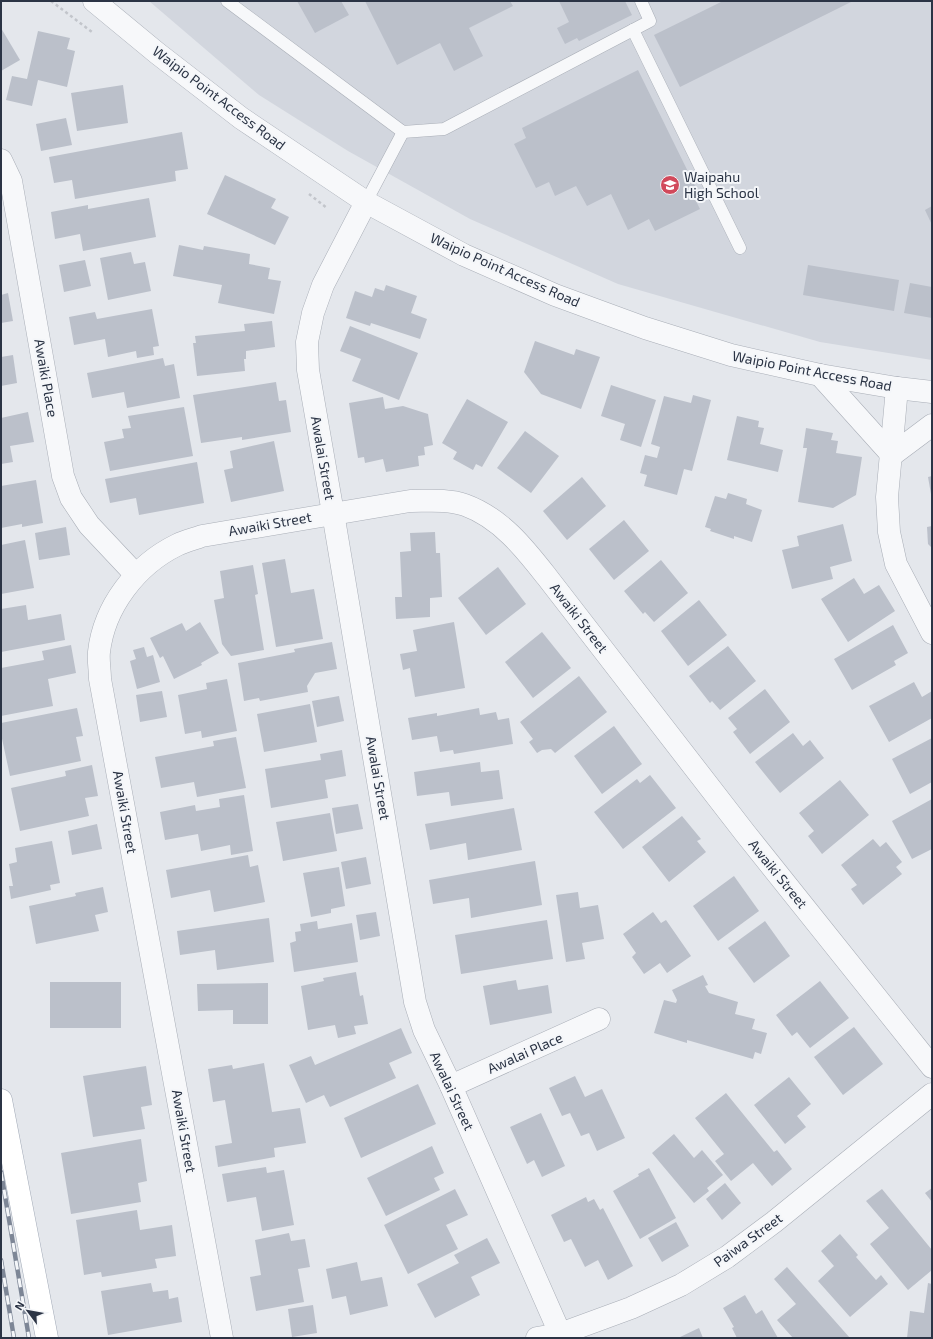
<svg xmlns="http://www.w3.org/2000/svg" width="933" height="1339" font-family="'Exo 2',sans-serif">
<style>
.built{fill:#d2d6de}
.building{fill:#bbc0ca}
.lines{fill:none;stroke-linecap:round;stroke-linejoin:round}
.service-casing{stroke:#a9aeb7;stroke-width:13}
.minor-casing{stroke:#a9aeb7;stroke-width:23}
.primary-casing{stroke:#a3abb8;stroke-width:23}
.path{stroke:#c2c5cb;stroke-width:2.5;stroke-dasharray:3 3;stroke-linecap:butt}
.service{stroke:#f7f8fa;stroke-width:12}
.minor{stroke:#f7f8fa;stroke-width:22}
.primary{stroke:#fff;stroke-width:22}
.rail-casing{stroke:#7d8696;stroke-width:4.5}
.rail{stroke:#f4f6f9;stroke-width:3;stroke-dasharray:9;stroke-linecap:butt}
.labels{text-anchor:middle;stroke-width:4;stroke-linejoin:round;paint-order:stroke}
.street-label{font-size:14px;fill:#2b3445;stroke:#f4f6f9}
.poi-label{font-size:14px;fill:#2b3445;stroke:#f4f6f9;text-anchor:start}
</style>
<rect width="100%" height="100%" fill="#e4e7ec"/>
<!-- built -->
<path class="built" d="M149 1H932V360L820 342 618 284 470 219 348 151 259 95Z"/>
<!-- building -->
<g class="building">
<path d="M297 1H341L349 15 315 33Z"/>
<path d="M365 1H510L513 6 469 28 483 56 454 71 440 43 397 65Z"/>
<path d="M559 1H625L632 15 579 41 577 38 565 44 557 28 569 22Z"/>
<path d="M723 1H853L680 87 654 35Z"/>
<path d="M1 28 20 60 1 71Z"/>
<path d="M38 31 70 38 67 49 75 51 67 87 38 80 32 106 6 100 12 76 27 79Z"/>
<path d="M638 70 699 194 694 197 700 209 655 231 649 219 628 230 611 194 587 206 576 186 555 196 549 182 536 188 514 144 526 138 522 128Z"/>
<path d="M123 85 128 123 77 131 71 93Z"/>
<path d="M66 118 72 145 41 151 36 124Z"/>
<path d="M182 132 188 169 175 171 176 181 75 199 72 180 54 183 49 157Z"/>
<path d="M225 175 276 199 271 208 289 217 275 245 207 214Z"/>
<path d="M149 198 156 237 83 251 80 234 55 239 51 212 88 205V209Z"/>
<path d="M932 206V225L925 210Z"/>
<path d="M179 245 203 250 204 246 250 254 249 264 270 268 268 279 281 281 274 314 218 303 222 285 173 276Z"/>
<path d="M131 252 134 264 145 262 151 291 108 300 100 258Z"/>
<path d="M85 260 91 286 64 292 59 265Z"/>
<path d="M808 265 899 280 894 311 803 295Z"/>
<path d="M910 283 932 287V318L904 313Z"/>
<path d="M386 285 417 296 411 313 427 319 420 339 371 323 370 326 346 318 355 291 372 297 375 288 384 291Z"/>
<path d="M8 293 13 321 1 323V295Z"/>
<path d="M152 309 159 346 153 347 154 355 137 358 136 351 108 357 105 339 74 345 69 317 95 312 97 319Z"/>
<path d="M272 321 275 347 246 351V359H244L245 371 197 376 193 343H196L195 336 245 331 244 324Z"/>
<path d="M350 326 418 353 399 400 352 381 361 359 340 351Z"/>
<path d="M535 341 574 355 576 349 600 357 581 409 541 394 524 372Z"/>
<path d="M13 355 17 383 1 386V357Z"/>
<path d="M163 358 165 366 174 364 180 398 127 408 124 392 92 398 87 373Z"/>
<path d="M276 382 279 401 286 400 291 432 242 440V437L201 443 193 395Z"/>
<path d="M611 385 656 400 641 447 620 440 625 424 601 416Z"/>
<path d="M693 395 711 400 692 471 684 469 677 495 644 486 647 475 640 473 645 455 657 458 660 447 651 444 664 396 691 403Z"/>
<path d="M383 397 385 409 403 406 428 414 433 445 424 447 425 455 418 456 419 466 386 472 383 459 365 463 364 457 358 458 349 403Z"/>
<path d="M467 399 508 422 482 467 476 464 473 470 453 459 457 452 442 443Z"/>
<path d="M184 407 193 456 110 471 104 442 124 438 122 429 131 428 128 416Z"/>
<path d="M28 412 34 442 10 446 13 462 1 464V418Z"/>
<path d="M737 416 759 421 758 427 764 428 760 444 783 450 778 472 727 460Z"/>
<path d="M806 428 833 433 831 440 838 441 836 453 862 457 856 495 833 508 798 502 807 448H803Z"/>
<path d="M525 431 559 456 531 493 497 468Z"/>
<path d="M274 441 284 491 231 502 224 470 233 468 230 451Z"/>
<path d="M197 462 204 503 139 515 136 498 110 503 105 479Z"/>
<path d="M932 476V494H931L928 477Z"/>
<path d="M582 477 606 506 567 540 543 511Z"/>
<path d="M36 480 43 523 22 527V524L1 528V486Z"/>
<path d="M728 493 747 499 746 504 762 510 752 542 734 536V539L710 531 711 529 705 527 715 496 726 499Z"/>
<path d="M624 520 649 551 614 580 589 549Z"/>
<path d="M843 524 852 561 830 567 833 579 792 589 782 550 799 546 797 536Z"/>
<path d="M932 526V548L928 544 927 527Z"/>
<path d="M66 527 70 555 39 560 35 533Z"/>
<path d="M435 532 436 553H440L442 597 430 598V617L396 619 395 597H402L400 552 411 551 410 533Z"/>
<path d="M25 540 34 588 1 594V545Z"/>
<path d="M285 559 291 593 314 589 323 639 276 647 262 563Z"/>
<path d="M661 560 688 593 654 622 645 612 643 614 624 591Z"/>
<path d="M253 565 258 594 255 595 264 650 231 656 222 644 214 600 224 598 220 571Z"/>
<path d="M498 567 526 604 486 635 458 598Z"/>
<path d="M854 578 864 594 879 585 895 611 848 642 821 599Z"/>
<path d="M699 600 727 635 688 666 661 631Z"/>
<path d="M26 605 28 620 61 614 65 640 1 652V609Z"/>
<path d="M200 622 219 653 201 663 202 665 174 679 163 656 160 658 150 638 182 623 186 631Z"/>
<path d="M454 622 465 688 415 697 410 668 403 670 400 654 417 651 413 630Z"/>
<path d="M893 625 908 653 894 661 896 665 852 690 834 659Z"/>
<path d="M542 632 571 668 533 698 505 662Z"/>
<path d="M332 642 337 669 315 673 307 686 308 692 260 701 259 698 244 701 238 663 295 652 294 649Z"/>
<path d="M71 645 76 673 48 679 53 706 1 716V668L44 660 42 651Z"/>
<path d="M728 646 756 681 720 710 712 701 710 703 689 676Z"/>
<path d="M144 647 147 657 153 655 160 682 137 689 130 661 136 659 133 650Z"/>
<path d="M579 676 607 712 555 753 551 749 542 750 537 753 529 742 533 739 520 722Z"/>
<path d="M227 679 237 731 202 738 201 731 185 734 178 695 207 689 206 683Z"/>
<path d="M914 682 922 697 932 691V718L889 742 869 706Z"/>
<path d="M765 689 790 722 750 754 733 732 737 729 728 718Z"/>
<path d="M162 691 167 717 140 722 136 695Z"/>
<path d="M339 696 344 721 317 727 312 701Z"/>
<path d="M310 704 317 742 264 752 257 714Z"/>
<path d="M77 708 83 736 76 737 81 761 10 776 1 734V723Z"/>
<path d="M479 708 480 715 496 712 498 720 509 718 513 744 454 754 453 750 440 752 437 736 412 740 408 718 437 713V716Z"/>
<path d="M614 726 642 764 602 794 574 756Z"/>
<path d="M793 733 803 746 810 740 824 758 780 793 755 762Z"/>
<path d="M236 737 246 788 197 797 194 782 161 788 155 757 214 746 213 741Z"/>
<path d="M932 738V782L910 794 892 759Z"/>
<path d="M342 750 346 776 325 780 328 798 271 808 265 769 321 760 320 754Z"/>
<path d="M480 762 481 772 499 770 503 799 451 806 449 792 417 796 414 772Z"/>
<path d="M92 765 98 796 85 798 89 816 20 831 11 788 66 776 65 771Z"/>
<path d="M650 775 676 808 623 849 594 812 637 779 640 783Z"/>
<path d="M840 780 869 815 822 854 808 836 814 831 799 813Z"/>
<path d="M244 795 253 851 231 855 230 845 201 851 198 834 165 840 160 812 195 805 196 811 220 807 219 799Z"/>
<path d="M932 799V849L912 859 892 821Z"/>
<path d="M358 804 363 829 336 834 332 808Z"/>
<path d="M514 808 522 850 468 860 466 843 430 850 425 824Z"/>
<path d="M330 813 337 851 283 861 276 822Z"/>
<path d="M682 816 701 839 697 841 706 852 669 882 642 847Z"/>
<path d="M97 824 102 849 72 855 68 831Z"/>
<path d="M873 839 880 847 886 842 902 862 896 867 902 874 863 905 851 889 857 885 841 865Z"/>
<path d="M52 841 60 883 50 885 51 890 11 899 9 886H13L9 864 17 862 15 848Z"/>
<path d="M248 855 250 867 258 865 265 902 214 912 210 890 171 898 166 870Z"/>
<path d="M366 857 371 884 346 889 341 862Z"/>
<path d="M535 861 542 905 471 918 469 898 433 904 429 880Z"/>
<path d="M339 867 345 906 331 909V913L311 917 303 873Z"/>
<path d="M734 876 759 911 718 941 693 906Z"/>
<path d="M103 887 108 912 95 915 99 931 36 944 29 906 76 896 75 893Z"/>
<path d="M578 892 580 908 598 905 604 939 582 943 585 959 566 962 556 895Z"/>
<path d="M376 912 380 936 360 940 356 915Z"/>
<path d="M653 912 661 923 666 920 691 956 667 973 660 963 644 974 632 957 636 953 623 934Z"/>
<path d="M269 918 274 962 217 970 215 950 180 955 177 931Z"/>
<path d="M547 920 553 959 461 974 455 935Z"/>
<path d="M317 921 318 929 352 923 358 962 294 972 290 943 296 941 295 932 301 931 300 924Z"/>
<path d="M765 921 790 956 754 983 728 948Z"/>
<path d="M356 972 360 996 363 995 368 1024 354 1026 356 1034 338 1038 335 1025 308 1030 301 986 324 981 323 978Z"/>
<path d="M703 975 708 985 705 986 709 993 738 1002 735 1014 755 1019 752 1029 767 1033 761 1054 755 1052 753 1059 687 1040V1043L654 1033 664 1000 676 1003 677 1000 672 990Z"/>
<path d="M516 980 518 990 548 985 552 1013 490 1025 483 986Z"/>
<path d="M820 981 849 1018 810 1048 797 1032 792 1036 776 1015Z"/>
<rect x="50" y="982" width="71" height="46"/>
<path d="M268 983V1024H233V1010L198 1011 197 984Z"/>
<path d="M854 1027 883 1064 843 1095 814 1057Z"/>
<path d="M401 1028 412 1053 389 1063 396 1078 330 1107 324 1095 306 1103 289 1065 311 1056 315 1065Z"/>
<path d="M264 1063 272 1112 300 1108 306 1143 274 1148 275 1157 218 1167 215 1146 232 1143 225 1100 213 1102 208 1069 232 1065 233 1069Z"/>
<path d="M146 1066 152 1105 141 1107 145 1129 93 1137 83 1076Z"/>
<path d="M575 1076 585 1097 602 1089 625 1138 597 1151 589 1133 581 1136 570 1113 562 1116 549 1088Z"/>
<path d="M789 1077 811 1104 797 1116 806 1127 785 1144 754 1105Z"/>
<path d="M418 1084 436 1124 361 1158 344 1118Z"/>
<path d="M726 1093 774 1152 777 1150 792 1169 772 1186 753 1163 731 1181 715 1161 724 1154 695 1118Z"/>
<path d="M541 1113 565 1166 542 1177 534 1160 527 1164 510 1127Z"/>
<path d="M674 1134 694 1158 702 1150 723 1175 707 1188 709 1191 694 1203 652 1153Z"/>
<path d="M141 1139 147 1181 138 1183 141 1202 71 1214 61 1153Z"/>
<path d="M432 1146 444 1173 434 1178 440 1190 386 1216 367 1178Z"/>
<path d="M266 1167 267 1173 284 1170 294 1225 262 1231 256 1197 227 1202 222 1174Z"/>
<path d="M649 1168 676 1218 640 1239 613 1191 639 1176 638 1174Z"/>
<path d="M725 1183 741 1203 722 1220 706 1199Z"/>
<path d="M932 1188V1202L925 1193Z"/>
<path d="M455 1189 468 1215 446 1225 458 1249 408 1274 384 1225Z"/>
<path d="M882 1189 932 1250V1270L908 1290 870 1244 889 1228 866 1201Z"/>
<path d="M586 1197 588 1202 594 1199 600 1210 603 1208 633 1266 608 1280 598 1260 585 1267 571 1239 564 1242 551 1215Z"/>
<path d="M137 1210 140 1230 172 1225 176 1256 155 1259 157 1268 102 1277 101 1272 84 1275 76 1220Z"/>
<path d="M676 1222 689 1246 662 1262 648 1238Z"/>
<path d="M289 1233 291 1241 305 1239 310 1267 298 1269 304 1302 256 1311 250 1277 261 1275 255 1240Z"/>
<path d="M840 1234 858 1255 856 1257 876 1280 881 1275 888 1284 850 1317 818 1281 834 1266 821 1251Z"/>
<path d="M487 1238 500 1263 471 1277 480 1295 435 1318 417 1284 459 1263 454 1255Z"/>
<path d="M357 1262 361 1281 382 1277 388 1306 350 1315 346 1296 332 1299 326 1269Z"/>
<path d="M787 1267 850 1338H793L777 1320 796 1304 774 1279Z"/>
<path d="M151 1283 153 1292 168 1290 169 1299 178 1297 182 1322 108 1335 101 1291Z"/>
<path d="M928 1283 932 1284V1338H907L910 1311 924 1313Z"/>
<path d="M745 1295 756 1314 762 1310 778 1338H737L732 1328 734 1327 723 1308Z"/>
<path d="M313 1305 317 1333 292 1337 288 1309Z"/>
<path d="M699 1328 703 1338H678Z"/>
</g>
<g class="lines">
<defs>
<g id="service">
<path d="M227 1 403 132 444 129 650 21 641 1"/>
<path d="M633 30 740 248"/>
<path d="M366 202 403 132"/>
</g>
<g id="minor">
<path d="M94 1 157 53 241 118 366 202 464 255 555 295 645 328 731 355 820 375 897 388 932 392"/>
<path d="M1 160 11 181 63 476 71 498 89 525 136 575"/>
<path d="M366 202 323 285 313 313 307 342 308 370 333 513 415 1002 424 1030 451 1086 562 1338"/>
<path d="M820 375 892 455 932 425"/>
<path d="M897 388 887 497 889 532 896 564 932 633"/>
<path d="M451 1086 599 1019"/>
<path d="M222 1338 100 679C100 670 98 660 99 652 104 607 136 565 177 545 185 541 194 539 202 536L410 501C428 501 448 499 465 505 501 518 525 549 547 577L745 833 932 1067"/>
<path d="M537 1338 560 1334 631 1308 681 1285 727 1257 774 1222 932 1094"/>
</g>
<path id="primary" d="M1 1100 47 1338"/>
</defs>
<!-- service casing -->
<use href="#service" class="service-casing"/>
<!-- minor casing -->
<use href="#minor" class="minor-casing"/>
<!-- primary casing -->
<use href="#primary" class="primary-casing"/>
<!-- path -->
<g class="path">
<path d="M51 1 92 32"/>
<path d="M309 194 327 208"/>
</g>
<!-- service -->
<use href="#service" class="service"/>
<!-- minor -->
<use href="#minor" class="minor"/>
<!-- primary -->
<use href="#primary" class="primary"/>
<defs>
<g id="rail">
<path d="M1 1172 29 1338"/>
<path d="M1 1260 14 1338"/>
</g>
</defs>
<!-- rail casing -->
<use href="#rail" class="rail-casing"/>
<!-- rail -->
<use href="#rail" class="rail"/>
</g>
<!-- icons -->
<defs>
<symbol id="school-disc" viewBox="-11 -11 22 22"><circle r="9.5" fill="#d1495b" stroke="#f4f6f9"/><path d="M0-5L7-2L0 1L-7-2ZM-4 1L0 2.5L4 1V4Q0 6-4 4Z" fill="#fff"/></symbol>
</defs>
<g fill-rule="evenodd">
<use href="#school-disc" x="659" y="174" width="22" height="22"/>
</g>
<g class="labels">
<!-- street labels -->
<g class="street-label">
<text transform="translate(219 98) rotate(37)" y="5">Waipio Point Access Road</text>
<text transform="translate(505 270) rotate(24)" y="5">Waipio Point Access Road</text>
<text transform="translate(812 371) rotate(11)" y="5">Waipio Point Access Road</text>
<text transform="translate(46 378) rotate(80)" y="5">Awaiki Place</text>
<text transform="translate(323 458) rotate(80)" y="5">Awalai Street</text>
<text transform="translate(270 524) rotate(-10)" y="5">Awaiki Street</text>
<text transform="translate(579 618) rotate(52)" y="5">Awaiki Street</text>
<text transform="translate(378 778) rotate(80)" y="5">Awalai Street</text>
<text transform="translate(125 812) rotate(80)" y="5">Awaiki Street</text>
<text transform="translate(778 874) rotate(51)" y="5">Awaiki Street</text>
<text transform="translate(525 1053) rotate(-24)" y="5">Awalai Place</text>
<text transform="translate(452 1091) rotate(65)" y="5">Awalai Street</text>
<text transform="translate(184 1131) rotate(80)" y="5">Awaiki Street</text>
<text transform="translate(748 1240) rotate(-36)" y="5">Paiwa Street</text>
</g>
<!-- poi labels -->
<g class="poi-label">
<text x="684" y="182">Waipahu<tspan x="684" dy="16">High School</tspan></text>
</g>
</g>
<!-- border -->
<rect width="933" height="1339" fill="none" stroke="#2b3445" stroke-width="4"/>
<!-- north arrow -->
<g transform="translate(28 1311) rotate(302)" stroke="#f4f6f9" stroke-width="3" paint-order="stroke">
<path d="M0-3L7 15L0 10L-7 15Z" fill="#2b3445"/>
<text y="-6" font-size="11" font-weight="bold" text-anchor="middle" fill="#2b3445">N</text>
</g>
</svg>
